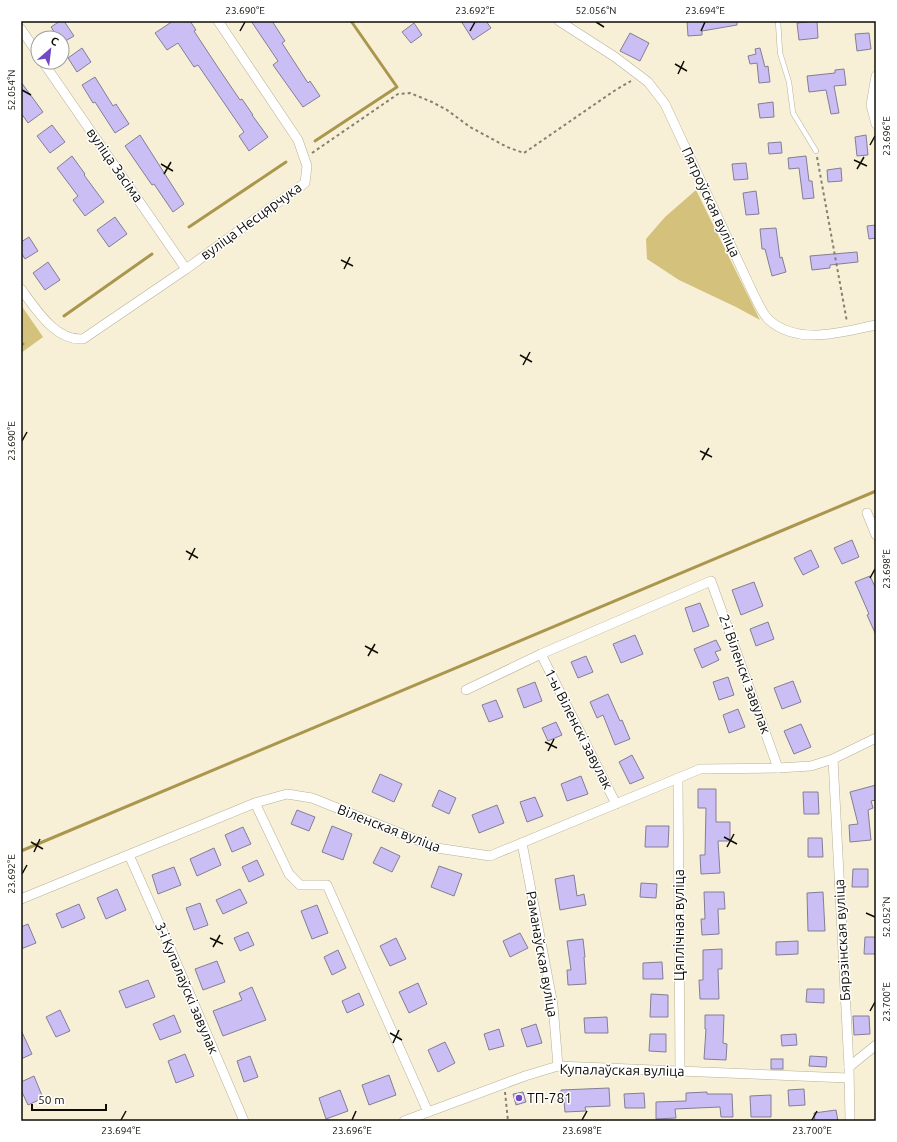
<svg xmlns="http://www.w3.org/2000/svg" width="897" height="1142" font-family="Ubuntu,sans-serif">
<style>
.green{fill:#d3c17c}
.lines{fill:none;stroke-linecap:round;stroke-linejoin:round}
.stream{stroke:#aa974d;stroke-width:3}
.building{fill:#cabef5;stroke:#837e95}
.lane-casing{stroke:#b7b097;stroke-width:5.5}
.street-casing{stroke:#b7b097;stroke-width:10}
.path{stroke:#85816f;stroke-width:2;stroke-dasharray:3 3;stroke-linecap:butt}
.lane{stroke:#fff;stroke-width:4.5}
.street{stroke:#fff;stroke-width:9}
.ticks{fill:none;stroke:#0e0c04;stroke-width:1.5}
.poi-dot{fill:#7149c2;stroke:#fff;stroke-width:1.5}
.labels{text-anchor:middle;stroke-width:3;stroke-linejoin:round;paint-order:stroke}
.street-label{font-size:14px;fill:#0e0c04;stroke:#fff}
.poi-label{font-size:14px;fill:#0e0c04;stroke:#fff;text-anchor:start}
.neatline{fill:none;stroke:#0e0c04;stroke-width:1.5}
.ticks-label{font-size:10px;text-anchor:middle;fill:#0e0c04}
</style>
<rect width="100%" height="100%" fill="#f7f0d6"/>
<!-- green -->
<g class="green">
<path d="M696 190 760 320 736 307 679 280 647 259 646 239 665 217Z"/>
<path d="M21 305 43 337 21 353Z"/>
</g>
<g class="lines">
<!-- stream -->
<g class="stream">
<path d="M315 141 397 87 351 21"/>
<path d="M189 227 286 162"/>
<path d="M64 316 152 254"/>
<path d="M21 345 23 344"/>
<path d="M21 851 876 491"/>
</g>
</g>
<!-- building -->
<g class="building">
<path d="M60 21H64L74 36 62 43V38H58L51 27Z"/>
<path d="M173 21H190L196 30 194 31 217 66 240 100 242 99 253 115H252L268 137 249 151 239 136 244 132 198 65 194 67 178 43 167 50 155 33Z"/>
<path d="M251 21H272L285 41 282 43 308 83 310 81 320 96 303 107 273 65 278 61Z"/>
<path d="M461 21H486L491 28 473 40Z"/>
<path d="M687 21H737V25L702 31V35L688 36Z"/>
<path d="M817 21 818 38 799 40 797 23Z"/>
<path d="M414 23 422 35 411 43 402 32Z"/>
<path d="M630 33 649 43 640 61 620 51Z"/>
<path d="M869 33 871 49 857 51 855 34Z"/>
<path d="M82 48 91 62 77 72 68 58Z"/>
<path d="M760 48 765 67 768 66 770 82 759 83 757 63 750 64 748 56 756 54 755 49Z"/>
<path d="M844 69 846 85 834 86 839 113 831 114 826 90 809 92 807 76 835 73V70Z"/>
<path d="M95 77 113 106 116 104 129 124 115 133 95 102 93 103 82 85Z"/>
<path d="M21 82 43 112 28 123 21 113Z"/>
<path d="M773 102 774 117 760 118 758 104Z"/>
<path d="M52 125 65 142 50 153 37 136Z"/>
<path d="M140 135 184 204 173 212 154 184 152 185 125 146Z"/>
<path d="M866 135 868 155 857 156 855 137Z"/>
<path d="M781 142 782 153 769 154 768 143Z"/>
<path d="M72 156 85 174 84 175 104 202 85 216 73 200 78 196 57 168Z"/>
<path d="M806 156 809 181H812L814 198 803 199 799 168 789 169 788 158Z"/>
<path d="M746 163 748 179 734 180 732 164Z"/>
<path d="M841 168 842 181 828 182 827 170Z"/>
<path d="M756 191 759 214 746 215 743 193Z"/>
<path d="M115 217 127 234 109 247 97 230Z"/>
<path d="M876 225V238L869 239 867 226Z"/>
<path d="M776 228 780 258 782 257 786 272 772 276 765 249H762L760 229Z"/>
<path d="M29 237 38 251 25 259 21 252V242Z"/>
<path d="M857 252 858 262 830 265V268L812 270 810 256Z"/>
<path d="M48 262 60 280 45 290 33 273Z"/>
<path d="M852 540 859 557 842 564 834 548Z"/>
<path d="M811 550 819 567 803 575 794 558Z"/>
<path d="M870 576 876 589V635L867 615 869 614 855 582Z"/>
<path d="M754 582 763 606 741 615 732 590Z"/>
<path d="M700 603 709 626 693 632 685 608Z"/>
<path d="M768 622 774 639 756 646 750 629Z"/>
<path d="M635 635 643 654 621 663 613 644Z"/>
<path d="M716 640 721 650 715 652 719 660 702 668 694 649Z"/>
<path d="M586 656 593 672 578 678 571 662Z"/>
<path d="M728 677 734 695 719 700 713 682Z"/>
<path d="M793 681 801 702 782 709 774 688Z"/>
<path d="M535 682 542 701 524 708 517 689Z"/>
<path d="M608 694 620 721 622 720 630 739 615 745 603 715 597 718 590 702Z"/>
<path d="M496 700 503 717 489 722 482 705Z"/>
<path d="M738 709 745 727 729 733 723 715Z"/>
<path d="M556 722 562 735 548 741 542 728Z"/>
<path d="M801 724 811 747 794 754 784 731Z"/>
<path d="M632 755 644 778 630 784 619 762Z"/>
<path d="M380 774 402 784 394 802 372 792Z"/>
<path d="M581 776 588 794 567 801 561 784Z"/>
<path d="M876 785V800L871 801 873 808 868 810 871 840 850 842 849 825 858 824 850 792Z"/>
<path d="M698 789H716V822H730V841H718L720 873 701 874 700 855H705L706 808H698Z"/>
<path d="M439 790 456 798 449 814 432 806Z"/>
<path d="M803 792H818L819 814H804Z"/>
<path d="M535 797 543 816 527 822 520 802Z"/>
<path d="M497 805 504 823 479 833 472 815Z"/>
<path d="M297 810 315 817 309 831 291 824Z"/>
<path d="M332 826 352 834 343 860 322 852Z"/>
<path d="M646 826H669L668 847H645Z"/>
<path d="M243 827 251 844 232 852 225 835Z"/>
<path d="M808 838H822L823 857H808Z"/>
<path d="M381 847 400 856 392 872 373 863Z"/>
<path d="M214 848 221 865 197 876 190 859Z"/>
<path d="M257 860 264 875 249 882 242 867Z"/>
<path d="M439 866 462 874 454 896 431 887Z"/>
<path d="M174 867 181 885 158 894 152 875Z"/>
<path d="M853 869H868V887H852Z"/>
<path d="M574 875 577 896 584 894 586 905 560 910 555 879Z"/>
<path d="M641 883 657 884 656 898 640 897Z"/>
<path d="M117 889 126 910 106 919 97 898Z"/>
<path d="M240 889 247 903 223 914 216 900Z"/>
<path d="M704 892H724L725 909H718L719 934 702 935 701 919H705Z"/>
<path d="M823 892 825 931H808L807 893Z"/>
<path d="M200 903 208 925 194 930 186 908Z"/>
<path d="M79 904 85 918 62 928 56 914Z"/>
<path d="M317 905 328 933 312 939 301 911Z"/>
<path d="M28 924 36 943 21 949V927Z"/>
<path d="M248 932 254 945 240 951 234 938Z"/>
<path d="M520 933 528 948 510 957 503 941Z"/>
<path d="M865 937H876V954H864Z"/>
<path d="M396 938 406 959 390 966 380 946Z"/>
<path d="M583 939 585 957H584L586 984 568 985 567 970H571L567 941Z"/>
<path d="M798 941V954L776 955V942Z"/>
<path d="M722 949V969H718L719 999H700L699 980H703V950Z"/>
<path d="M338 950 346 968 332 975 324 957Z"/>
<path d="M217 961 225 982 203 990 195 969Z"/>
<path d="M662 962 663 979H643V963Z"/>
<path d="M148 980 155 997 126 1008 119 991Z"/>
<path d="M418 983 427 1004 409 1013 399 992Z"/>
<path d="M252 987 266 1020 223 1036 213 1011 242 1000 239 993Z"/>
<path d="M807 989H824V1003L806 1002Z"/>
<path d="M359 993 364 1005 347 1013 342 1001Z"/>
<path d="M651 994 668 995V1017H650Z"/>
<path d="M60 1010 70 1031 56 1037 46 1017Z"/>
<path d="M174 1015 181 1032 160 1040 153 1024Z"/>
<path d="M705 1015H724L723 1043 727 1044 726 1060 704 1059 706 1029H705Z"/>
<path d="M853 1016H869L870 1034 854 1035Z"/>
<path d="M607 1017 608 1033H585L584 1018Z"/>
<path d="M536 1024 542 1043 527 1047 521 1029Z"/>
<path d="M499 1029 504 1046 489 1050 484 1034Z"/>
<path d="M21 1030 32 1054 21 1059Z"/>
<path d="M650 1034H666V1052L649 1051Z"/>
<path d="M796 1034 797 1045 782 1046 781 1035Z"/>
<path d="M445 1042 455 1063 438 1072 428 1050Z"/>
<path d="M185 1054 194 1076 176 1083 168 1061Z"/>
<path d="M250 1056 258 1077 244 1082 237 1061Z"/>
<path d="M810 1056 827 1057 826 1067 809 1066Z"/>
<rect x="771" y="1059" width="12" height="10"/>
<path d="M389 1075 396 1095 369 1105 362 1085Z"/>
<path d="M34 1076 43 1098 28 1105 21 1090V1082Z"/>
<path d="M609 1088 610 1106 585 1107 586 1111 565 1112 564 1102H561V1090Z"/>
<path d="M804 1089 805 1105 789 1106 788 1090Z"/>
<path d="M340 1090 348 1111 326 1119 319 1098Z"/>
<path d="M523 1092 526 1102 516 1105 513 1094Z"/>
<path d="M707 1092V1094H732L733 1117H721L720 1107 675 1109 676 1118 656 1119V1102L686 1101V1093Z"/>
<path d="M644 1093 645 1108H625L624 1094Z"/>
<path d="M771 1095V1117H751L750 1096Z"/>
<path d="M836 1110 838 1121H815L814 1113Z"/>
</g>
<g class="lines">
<defs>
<path id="lane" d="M778 21 780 53 789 82 793 113 816 151"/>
<g id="street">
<path d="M559 21 615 57 648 82 665 104 752 291C756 299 763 315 769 320 799 346 842 332 876 325"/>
<path d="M21 29 38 54"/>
<path d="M43 62 186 269"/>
<path d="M876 76 871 105 876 124"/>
<path d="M21 289C36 309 55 341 83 339L186 269 305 183 307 166 298 140 218 21"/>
<path d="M867 513 876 535"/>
<path d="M541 654 616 804"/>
<path d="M466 690 541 654 711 581 778 768"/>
<path d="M833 759 849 1067 850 1121"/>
<path d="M678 778 680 1071"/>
<path d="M255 803 289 874 300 885H327L428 1112"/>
<path d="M522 843 553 1005 558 1066"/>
<path d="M129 855 171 950 244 1121"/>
<path d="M21 899 255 803 287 794 312 798 437 848 490 856 700 769 778 768 811 766 833 759 876 738"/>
<path d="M849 1067 876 1045"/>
<path d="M404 1121 525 1076 558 1066 848 1078"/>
</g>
</defs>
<!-- lane casing -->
<use href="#lane" class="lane-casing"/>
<!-- street casing -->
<use href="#street" class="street-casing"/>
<!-- path -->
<g class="path">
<path d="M312 153 398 94 410 93 432 102 447 110 470 127 507 147 524 153 614 91 631 81"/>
<path d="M817 157 847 322"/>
<path d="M505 1092 508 1121"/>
</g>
<!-- lane -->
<use href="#lane" class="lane"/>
<!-- street -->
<use href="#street" class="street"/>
</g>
<!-- ticks -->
<path class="ticks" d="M596 22 604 27M240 31 245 22M470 31 475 22M701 31 705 22M675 64 687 71M678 74 684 61M22 90 31 95M870 145 875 136M854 160 867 166M161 164 173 171M857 169 864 157M164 174 171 162M341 260 353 266M344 269 350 257M520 355 532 362M523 365 530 352M22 441 27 432M700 451 712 457M702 460 709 448M186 551 198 558M189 560 195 548M870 578 875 569M365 646 378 653M368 656 375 644M545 742 557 748M548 751 554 739M724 837 737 844M31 842 43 849M727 847 734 834M34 852 40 839M22 874 27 865M866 913 875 917M210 938 223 944M213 947 220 935M870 1011 875 1002M390 1033 402 1040M393 1043 399 1030M121 1120 126 1111M352 1120 356 1111M582 1120 587 1111M812 1120 817 1111"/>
<!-- markers -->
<circle class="poi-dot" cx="519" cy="1098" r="4"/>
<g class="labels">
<!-- street labels -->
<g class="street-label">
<text transform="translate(115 165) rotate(55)" y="5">вуліца Засіма</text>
<text transform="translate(711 202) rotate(65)" y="5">Пятроўская вуліца</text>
<text transform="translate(251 221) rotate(-36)" y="5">вуліца Несцярчука</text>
<text transform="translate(745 674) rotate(70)" y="5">2-і Віленскі завулак</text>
<text transform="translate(579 729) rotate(63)" y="5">1-ы Віленскі завулак</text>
<text transform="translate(389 828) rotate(21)" y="5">Віленская вуліца</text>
<text transform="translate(679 925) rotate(-90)" y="5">Цяплічная вуліца</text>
<text transform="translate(842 940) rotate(-93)" y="5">Бярэзінская вуліца</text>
<text transform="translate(542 954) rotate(80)" y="5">Раманаўская вуліца</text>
<text transform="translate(187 988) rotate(67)" y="5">3-і Купалаўскі завулак</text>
<text transform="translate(622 1070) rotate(1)" y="5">Купалаўская вуліца</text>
</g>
<!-- poi labels -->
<g class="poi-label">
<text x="527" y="1103">ТП-781</text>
</g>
</g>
<!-- border -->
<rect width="897" height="1142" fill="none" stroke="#ffffff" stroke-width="44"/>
<!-- north arrow -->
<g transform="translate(50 50) rotate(28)"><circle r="19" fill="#ffffff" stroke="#9f9e9b"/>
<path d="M0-3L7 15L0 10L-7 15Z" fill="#7149c2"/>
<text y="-6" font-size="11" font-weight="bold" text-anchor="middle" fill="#0e0c04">С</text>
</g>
<!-- scale -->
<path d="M32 1104v6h74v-6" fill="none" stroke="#0e0c04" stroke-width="2"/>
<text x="38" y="1104" font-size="12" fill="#0e0c04" stroke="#ffffff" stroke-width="3" paint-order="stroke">50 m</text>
<rect x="22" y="22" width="853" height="1098" class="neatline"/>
<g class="ticks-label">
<text x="245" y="14">23.690°E</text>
<text x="475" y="14">23.692°E</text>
<text x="596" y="14">52.056°N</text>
<text x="705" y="14">23.694°E</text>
<text transform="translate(11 90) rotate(-90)" y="4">52.054°N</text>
<text transform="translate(886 136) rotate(-90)" y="4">23.696°E</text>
<text transform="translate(11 441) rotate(-90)" y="4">23.690°E</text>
<text transform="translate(886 569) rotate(-90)" y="4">23.698°E</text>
<text transform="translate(11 874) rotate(-90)" y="4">23.692°E</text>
<text transform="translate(886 917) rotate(-90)" y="4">52.052°N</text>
<text transform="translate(886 1002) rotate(-90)" y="4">23.700°E</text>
<text x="121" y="1134">23.694°E</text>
<text x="352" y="1134">23.696°E</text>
<text x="582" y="1134">23.698°E</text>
<text x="812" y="1134">23.700°E</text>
</g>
</svg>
